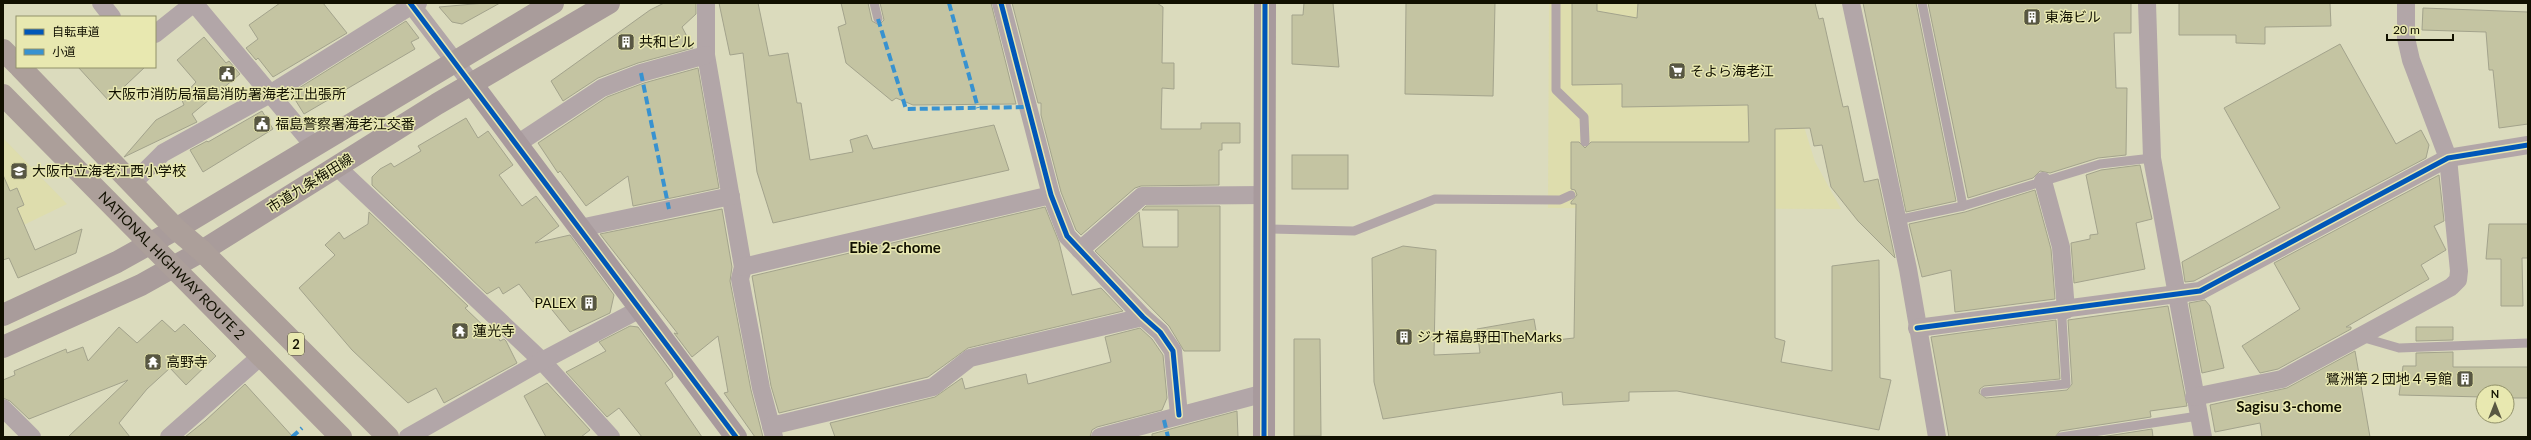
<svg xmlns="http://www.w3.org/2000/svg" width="2531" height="440" font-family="Lato,'Noto Sans JP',sans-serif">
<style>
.built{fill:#deddad}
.building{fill:#c4c4a2;stroke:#a3a38c}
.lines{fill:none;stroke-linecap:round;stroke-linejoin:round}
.lane{stroke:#b2a6a8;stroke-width:9}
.street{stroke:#b2a6a8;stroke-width:18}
.secondary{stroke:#a89a9d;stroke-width:22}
.primary{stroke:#a99c9b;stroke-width:22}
.highway{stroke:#ac9f9a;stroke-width:22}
.quiet{stroke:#3892d0;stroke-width:4;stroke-dasharray:8 4;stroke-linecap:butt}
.cycleway-casing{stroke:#e8e8b0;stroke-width:8}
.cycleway{stroke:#0057b8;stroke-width:5}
.labels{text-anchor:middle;stroke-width:3;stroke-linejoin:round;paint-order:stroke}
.shield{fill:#e8e8b0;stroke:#525135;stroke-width:1}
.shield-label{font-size:13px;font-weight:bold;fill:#111000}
.poi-label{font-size:14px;fill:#111000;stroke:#e8e8b0;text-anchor:start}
.street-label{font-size:14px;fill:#111000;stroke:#e8e8b0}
.neighbourhood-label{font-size:15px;font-weight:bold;fill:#111000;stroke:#e8e8b0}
</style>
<rect width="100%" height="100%" fill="#dbdbbd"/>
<!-- built -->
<g class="built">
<path d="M1549 3H1762L1772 24 1815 162 1841 209 1548 208Z"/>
<path d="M3 138 67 204 3 235Z"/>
</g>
<!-- building -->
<g class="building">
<path d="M280 3H323L347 33 273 77 258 58 256 60 246 48 258 39 249 25Z"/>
<path d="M485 3H500L462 24 452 22 439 7Z"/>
<path d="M664 3H696V14L682 27 693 48 638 63 598 78 563 101 551 81 650 10Z"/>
<path d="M719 3H758L769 56 788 53 797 103H801L810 160 853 152 850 140 867 135 873 149 994 125 1009 170 773 223 757 172 743 53 730 55Z"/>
<path d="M841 3H868L872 21 879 25 884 20 880 3H991L1016 104 913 105 896 98 892 101 846 63 838 27 846 24Z"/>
<path d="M1012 3H1157L1163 7 1162 63H1174V89L1162 88 1161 129H1201V123H1240V143H1222V150H1219V185L1141 186 1135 188 1081 235 1076 230 1061 192 1041 115V103H1038Z"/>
<path d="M1304 3H1333L1339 67 1292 64V15H1303Z"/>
<path d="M1406 3H1495L1493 96 1405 94Z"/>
<path d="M1572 3H1597V11L1637 18 1638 3H1815L1819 19 1823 18 1843 107 1848 106 1864 182 1878 179 1895 258 1858 221 1831 187 1822 145 1814 146 1810 128 1775 129V338L1785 341 1781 362 1832 371V266L1879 260 1880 378 1891 380 1879 430 1677 391 1629 392V401L1563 405 1562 392 1383 419 1374 382 1372 258 1403 246 1436 250 1434 355 1480 353 1477 329 1534 319 1538 342 1574 338 1576 204H1571V202L1577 195 1575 190 1571 189V142H1579L1585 148 1591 142H1749L1748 105 1622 107V84L1572 85Z"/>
<path d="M1863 3H1916L1956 201 1906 212Z"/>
<path d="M1928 3H2131V33H2114L2116 88H2127L2126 155 2098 158 2050 173 2040 171 2033 178 1968 198Z"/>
<path d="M2179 3H2330L2331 26 2265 27V44L2236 43V35H2179Z"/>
<path d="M2423 8 2528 12V124L2499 128 2493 70H2489L2486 32 2422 30Z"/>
<path d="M406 21 419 38 411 42 415 49 304 114 291 93Z"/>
<path d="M204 37 226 63 229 61 240 74 192 114 197 122 124 157 156 120 184 105 181 98 196 82 177 60Z"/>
<path d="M2340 44 2396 144 2421 130 2429 145 2426 158 2194 281 2185 282 2182 262 2280 208 2224 108Z"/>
<path d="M78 67H145L109 101Z"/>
<path d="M698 68 719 188 633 206 628 176 586 206 560 171 558 173 538 143 607 97 644 83Z"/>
<path d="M262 111 273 129 203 172 190 150 207 141 208 142Z"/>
<path d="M466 118 478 138 488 131 513 165 499 175 522 206 536 196 559 226 535 243 570 235 614 295 610 313 570 332 544 300 540 304 536 299 533 302 519 284 503 294 499 287 487 294 372 185V177L380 169 391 163 394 167 421 151 418 146Z"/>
<rect x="1292" y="155" width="56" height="34"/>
<path d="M2140 165 2152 219 2136 223 2145 269 2074 283 2071 243 2090 239V235L2098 234 2086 175 2101 170Z"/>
<path d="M3 175 10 191 17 188 24 205 17 208 35 250 82 229 76 253 18 278 9 258 3 260Z"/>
<path d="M2439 175 2444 221 2434 226 2446 250 2421 265 2429 279 2346 327H2351V329L2278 369 2260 373 2242 346 2300 309 2274 263Z"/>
<path d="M2035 190 2051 249 2055 299 1955 312 1951 270 1922 277 1909 224 1965 212Z"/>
<path d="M1146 206H1220V351H1184L1169 326 1095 251 1139 212 1143 247H1178V210H1142Z"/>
<path d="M1045 207 1059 242 1072 295 1101 288 1123 311 968 348 928 377 779 413 771 386 752 276Z"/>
<path d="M722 209 732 267 730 281 751 390 763 437H755L724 393 728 392 718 336 692 357 674 333 678 334 600 234Z"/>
<path d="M369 212 468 306 465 308 490 332 494 330 500 341 504 339 506 341 517 363 444 403 436 388 408 403 352 350 299 288 335 255 325 245 339 232 344 239 368 224Z"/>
<path d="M2489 224H2528V258H2522L2523 306H2501V259H2486Z"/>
<path d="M2205 300 2210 306 2224 368 2202 373 2189 303Z"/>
<path d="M2168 306 2187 406 2150 411 2151 417 2060 431 2055 437H1949L1931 337 2056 320 2060 379 1984 386 1980 389 1979 393 1986 398 2067 390 2072 384 2068 320Z"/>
<path d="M162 320 175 332 184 324 216 356 186 385 170 368 147 389 119 423 130 437H68L128 380 29 419 10 401 3 398V380L15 375 14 371 66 349 67 353 83 347 88 361 119 327 137 343Z"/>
<path d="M630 326 638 327 672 373 673 377 665 383 702 437H642L619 408 607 417 566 372 606 351 599 342Z"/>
<path d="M2416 327H2453V340L2416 341Z"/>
<path d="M1140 328 1152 339 1163 355 1167 398 1162 410 1097 427 1092 430 1090 437H835L830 423 935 397 962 378 965 389 1026 374 1028 384 1111 362 1105 337Z"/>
<path d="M1294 339H1320L1321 436H1294Z"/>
<path d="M2355 351 2370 437H2262L2260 423 2215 432 2210 405 2287 388Z"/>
<path d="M2453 352V367H2528V398H2507V392H2483V397L2399 395 2403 366H2416V353Z"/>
<path d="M547 383 590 430 581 437H546L524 396Z"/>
<path d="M245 384 293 437H185L205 421Z"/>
<path d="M1237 411 1238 437H1152V434Z"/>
<path d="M2152 429 2153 437H2101Z"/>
</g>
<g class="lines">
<!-- lane -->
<g class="lane">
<path d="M874 3 878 19"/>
<path d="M1556 3V90L1584 117 1585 142"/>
<path d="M1922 3 1963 206"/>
<path d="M1897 220 1963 206 2100 164 2152 158"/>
<path d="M1265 229 1354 231 1435 199 1560 200 1571 195"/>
<path d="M2361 337 2399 348 2528 343"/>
<path d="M1985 392 2066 384 2062 319 2066 310"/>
<path d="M2061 437 2198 416"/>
</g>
<!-- street -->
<g class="street">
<path d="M101 3 112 17"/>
<path d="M194 3 313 145"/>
<path d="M410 3 472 84"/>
<path d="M706 3V55L743 267 740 279 761 388 774 437"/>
<path d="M1001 3 1051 195 1067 236 1143 317 1160 332 1173 351 1179 415"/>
<path d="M1851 3 1908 269 1937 437"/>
<path d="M2147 3 2152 158 2203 437"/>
<path d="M155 34 194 3"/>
<path d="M517 144 602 88 641 73 706 55"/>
<path d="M336 166 542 361 611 437"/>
<path d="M2043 181 2061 247 2066 310"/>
<path d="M132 184 163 153 270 94 412 5 418 3"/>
<path d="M580 228 731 196"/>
<path d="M1080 250 1142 196 1265 195"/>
<path d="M743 267 1051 195"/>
<path d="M1917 328 2200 291 2448 158 2528 145"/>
<path d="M2194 397 2282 379 2451 287 2458 280 2459 271 2448 158 2411 60 2406 38V3"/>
<path d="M3 408 32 437"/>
<path d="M771 426 933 387 970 358 1143 317"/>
<path d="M169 437 261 356"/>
<path d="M408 437 542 361 640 309"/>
<path d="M1100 437 1265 393"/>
</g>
<!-- secondary -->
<g class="secondary">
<path d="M472 84 736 437"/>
<path d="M1264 437 1265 3"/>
</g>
<!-- primary -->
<g class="primary">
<path d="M3 315 117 262 176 229 553 3"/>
<path d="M3 347 141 285 202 251 437 104 609 3"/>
</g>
<!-- highway -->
<g class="highway">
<path d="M3 50 17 64"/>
<path d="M20 67 176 229 202 251 388 437"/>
<path id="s1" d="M3 95 341 437"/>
</g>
<!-- quiet -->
<g class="quiet">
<path d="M949 3 978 108"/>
<path d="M878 19 906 109 1028 107"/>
<path d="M641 73 669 209"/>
<path d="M1164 420 1168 437"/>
<path d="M292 437 302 428"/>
</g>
<defs>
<g id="cycleway">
<path d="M410 3 736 437"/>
<path d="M1001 3 1051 195 1067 236 1143 317 1160 332 1173 351 1179 415"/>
<path d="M1917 328 2200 291 2448 158 2528 145"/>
<path d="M1264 437 1265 3"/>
</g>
</defs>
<!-- cycleway casing -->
<use href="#cycleway" class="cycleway-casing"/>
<!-- cycleway -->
<use href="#cycleway" class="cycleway"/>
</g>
<!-- icons -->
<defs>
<symbol id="building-square" viewBox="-11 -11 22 22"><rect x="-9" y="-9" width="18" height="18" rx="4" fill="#585742" stroke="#e8e8b0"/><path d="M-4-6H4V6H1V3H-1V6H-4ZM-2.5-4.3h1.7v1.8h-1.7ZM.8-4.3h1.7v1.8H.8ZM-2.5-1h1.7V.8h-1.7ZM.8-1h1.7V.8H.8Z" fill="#fff"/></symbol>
<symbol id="supermarket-square" viewBox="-11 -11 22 22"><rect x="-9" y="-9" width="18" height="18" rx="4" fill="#585742" stroke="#e8e8b0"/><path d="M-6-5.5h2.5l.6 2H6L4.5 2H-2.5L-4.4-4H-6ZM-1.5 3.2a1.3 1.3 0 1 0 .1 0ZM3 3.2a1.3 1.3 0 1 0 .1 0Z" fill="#fff"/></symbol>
<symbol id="civic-square" viewBox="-11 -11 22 22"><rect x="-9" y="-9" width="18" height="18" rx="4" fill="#585742" stroke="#e8e8b0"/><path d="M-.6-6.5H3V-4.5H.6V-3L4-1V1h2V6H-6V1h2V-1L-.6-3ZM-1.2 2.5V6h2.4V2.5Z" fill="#fff"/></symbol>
<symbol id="school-square" viewBox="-11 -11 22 22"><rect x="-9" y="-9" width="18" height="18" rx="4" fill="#585742" stroke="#e8e8b0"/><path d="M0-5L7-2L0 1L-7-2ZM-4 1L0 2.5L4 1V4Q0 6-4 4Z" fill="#fff"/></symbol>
<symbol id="temple-square" viewBox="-11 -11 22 22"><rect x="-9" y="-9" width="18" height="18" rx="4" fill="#585742" stroke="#e8e8b0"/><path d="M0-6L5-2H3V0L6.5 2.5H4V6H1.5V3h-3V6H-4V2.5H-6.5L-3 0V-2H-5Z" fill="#fff"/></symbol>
</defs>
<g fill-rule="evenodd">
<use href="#building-square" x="2022" y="7" width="20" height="20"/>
<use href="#building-square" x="616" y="32" width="20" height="20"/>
<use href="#supermarket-square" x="1667" y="61" width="20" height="20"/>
<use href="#civic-square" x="217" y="64" width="20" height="20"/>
<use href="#civic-square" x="252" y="114" width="20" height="20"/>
<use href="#school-square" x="9" y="161" width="20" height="20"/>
<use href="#building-square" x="579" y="293" width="20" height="20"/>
<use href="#temple-square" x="450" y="321" width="20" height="20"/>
<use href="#building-square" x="1394" y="327" width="20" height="20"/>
<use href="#temple-square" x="143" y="352" width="20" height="20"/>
<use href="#building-square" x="2455" y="369" width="20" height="20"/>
</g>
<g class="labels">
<!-- shield labels -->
<rect class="shield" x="288" y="333" width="16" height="22" rx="3"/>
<g class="shield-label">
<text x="296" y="349">2</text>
</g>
<!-- poi labels -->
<g class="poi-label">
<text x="2045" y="22">東海ビル</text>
<text x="639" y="47">共和ビル</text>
<text x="1690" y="76">そよら海老江</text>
<text x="227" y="99" text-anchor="middle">大阪市消防局福島消防署海老江出張所</text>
<text x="275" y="129">福島警察署海老江交番</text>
<text x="32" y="176">大阪市立海老江西小学校</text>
<text x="576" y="308" text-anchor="end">PALEX</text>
<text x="473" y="336">蓮光寺</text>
<text x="1417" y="342">ジオ福島野田TheMarks</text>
<text x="166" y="367">高野寺</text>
<text x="2452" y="384" text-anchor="end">鷺洲第２団地４号館</text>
</g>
<!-- street labels -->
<g class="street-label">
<text transform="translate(310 183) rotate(-32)" y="5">市道九条梅田線</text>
<text dy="5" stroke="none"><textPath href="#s1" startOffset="240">NATIONAL HIGHWAY ROUTE 2</textPath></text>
</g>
<!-- neighbourhood labels -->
<g class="neighbourhood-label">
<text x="895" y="253">Ebie 2-chome</text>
<text x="2289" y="412">Sagisu 3-chome</text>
</g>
</g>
<!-- border -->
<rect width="2531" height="440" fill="none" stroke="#111000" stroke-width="8"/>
<!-- legend -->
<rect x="16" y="16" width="140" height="52" fill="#e8e8b0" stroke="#92926a"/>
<rect x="24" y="29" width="20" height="6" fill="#0057b8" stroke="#92926a"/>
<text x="52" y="36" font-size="12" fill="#111000">自転車道</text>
<rect x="24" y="49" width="20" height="6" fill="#3892d0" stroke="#92926a"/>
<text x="52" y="56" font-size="12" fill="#111000">小道</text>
<!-- north arrow -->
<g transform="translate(2495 404)"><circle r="19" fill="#e8e8b0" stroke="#92926a"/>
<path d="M0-3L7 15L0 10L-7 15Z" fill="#585742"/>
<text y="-6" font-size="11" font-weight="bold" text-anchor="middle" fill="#111000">N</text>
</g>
<!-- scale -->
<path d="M2387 34v6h66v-6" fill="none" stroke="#111000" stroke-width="2"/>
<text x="2393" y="34" font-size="12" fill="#111000" stroke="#e8e8b0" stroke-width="3" paint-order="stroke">20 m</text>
</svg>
